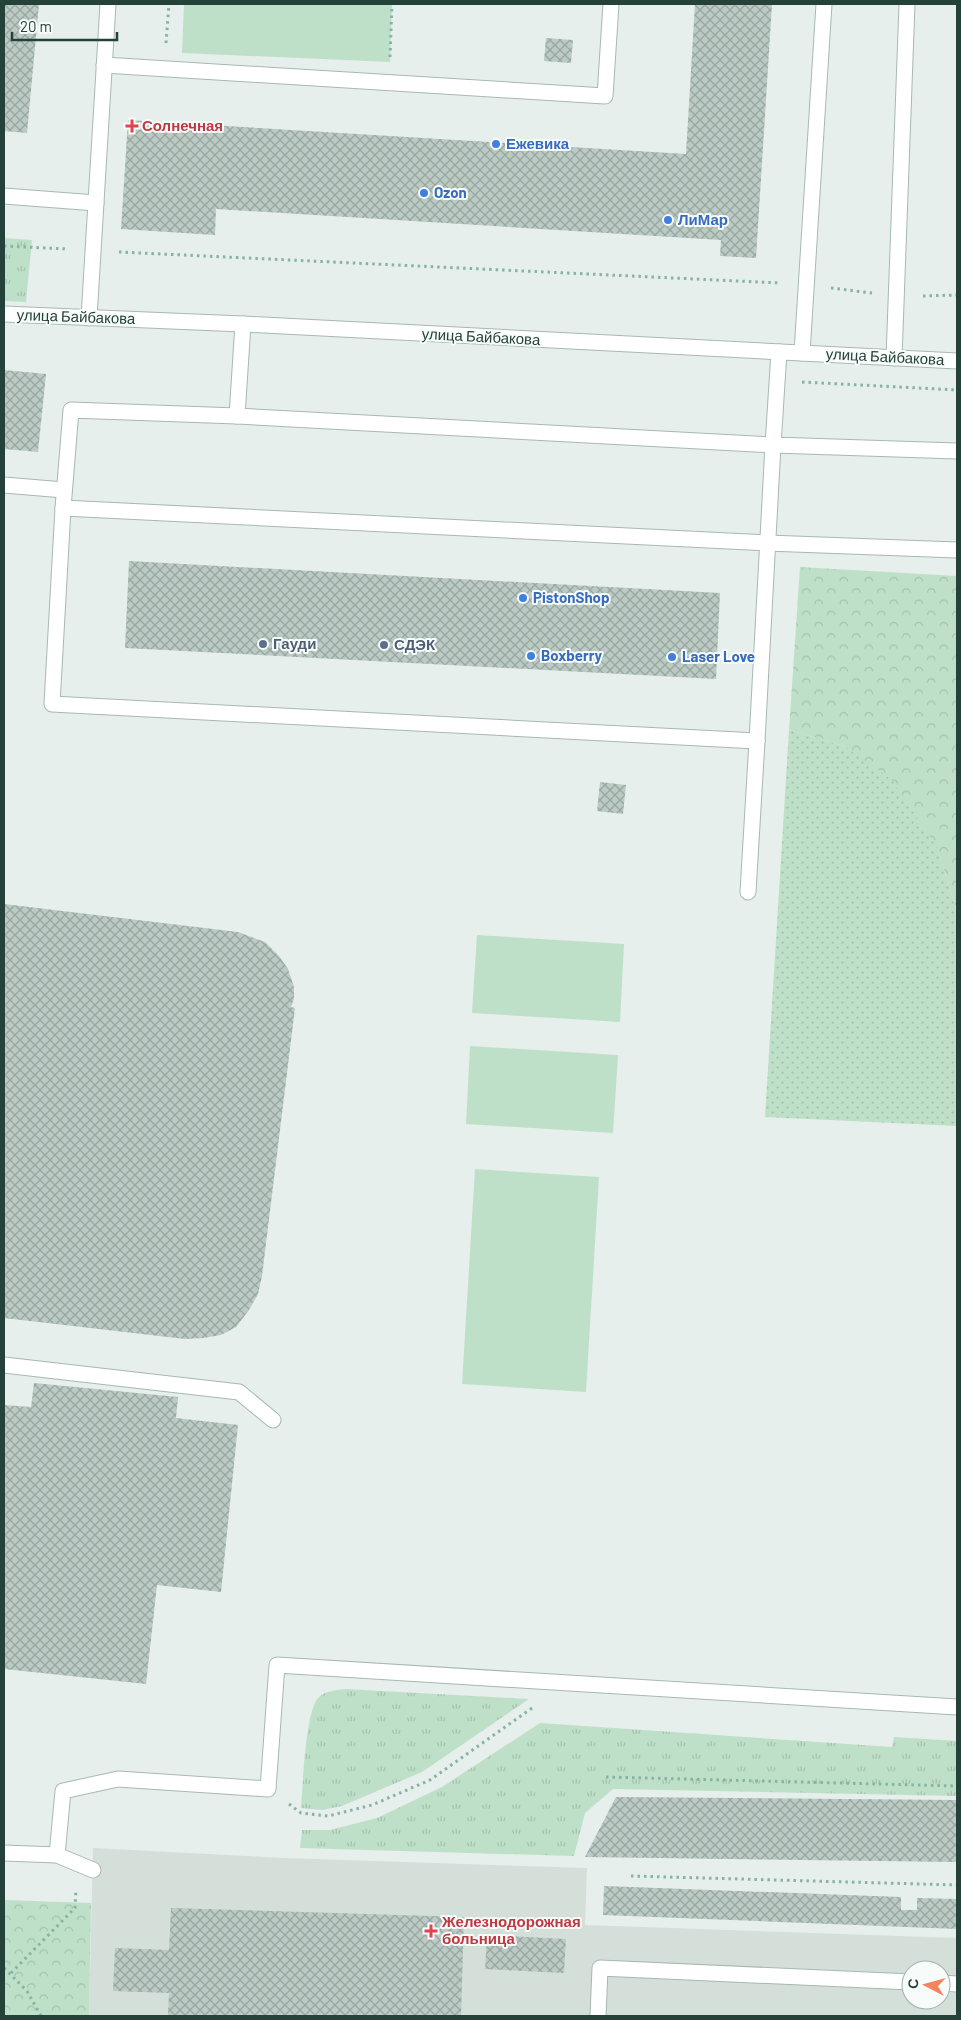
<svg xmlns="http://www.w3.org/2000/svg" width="961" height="2020" font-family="Barlow,sans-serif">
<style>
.built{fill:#d4dfda;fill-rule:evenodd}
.grass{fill:url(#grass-tufts)}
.park{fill:url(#park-crowns)}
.garden{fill:url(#garden-dots)}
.pitch{fill:#bfe0c8}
.building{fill:url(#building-cross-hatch)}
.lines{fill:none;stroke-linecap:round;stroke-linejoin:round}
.lane-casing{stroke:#a8b8b2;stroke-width:17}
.street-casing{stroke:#a8b8b2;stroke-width:17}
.path{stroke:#86b3a5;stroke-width:3;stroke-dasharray:2.5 4;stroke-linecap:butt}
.lane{stroke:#fff;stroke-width:15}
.street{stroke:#fff;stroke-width:15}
.health-dot{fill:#e0444e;stroke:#f7fbf9;stroke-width:2}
.shop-dot{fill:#3f7fe0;stroke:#f7fbf9;stroke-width:2}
.service-dot{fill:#5c6f8a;stroke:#f7fbf9;stroke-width:2}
.labels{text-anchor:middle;stroke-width:4;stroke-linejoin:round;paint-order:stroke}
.health-label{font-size:15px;font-weight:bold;fill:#be3a42;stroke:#f7fbf9;text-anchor:start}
.shop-label{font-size:15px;font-weight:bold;fill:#366cbe;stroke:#f7fbf9;text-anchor:start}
.street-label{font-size:15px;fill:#24423a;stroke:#f7fbf9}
.service-label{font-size:15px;font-weight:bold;fill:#4e5e75;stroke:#f7fbf9;text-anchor:start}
</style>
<defs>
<pattern id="grass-tufts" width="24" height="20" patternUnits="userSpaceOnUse" patternTransform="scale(1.25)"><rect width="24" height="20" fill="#bfe0c8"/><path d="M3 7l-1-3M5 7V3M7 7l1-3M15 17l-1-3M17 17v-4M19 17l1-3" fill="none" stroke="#a4c1ad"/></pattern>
<pattern id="park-crowns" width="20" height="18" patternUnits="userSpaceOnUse" patternTransform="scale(1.25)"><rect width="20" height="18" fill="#bfe0c8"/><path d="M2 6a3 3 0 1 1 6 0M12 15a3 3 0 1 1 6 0" fill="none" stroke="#a4c1ad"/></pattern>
<pattern id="garden-dots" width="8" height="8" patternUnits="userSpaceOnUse" patternTransform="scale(1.25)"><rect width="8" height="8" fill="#bfe0c8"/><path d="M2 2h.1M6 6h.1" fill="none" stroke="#a4c1ad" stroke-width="1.8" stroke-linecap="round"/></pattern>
<pattern id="building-cross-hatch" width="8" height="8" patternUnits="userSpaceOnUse" patternTransform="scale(1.25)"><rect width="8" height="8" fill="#bbcac4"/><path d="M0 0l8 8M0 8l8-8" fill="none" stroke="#98a6a0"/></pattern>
</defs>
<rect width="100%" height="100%" fill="#e6efeb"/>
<!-- built -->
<path class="built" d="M93 1848 284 1858 587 1868 585 1925 957 1938V2016H89ZM911 1970H941V2000H911Z"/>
<!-- grass -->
<g class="grass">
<path d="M4 238 32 240 26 302 4 301Z"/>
<path d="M345 1689 529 1699 422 1772 342 1806 322 1810 301 1808C303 1786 305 1710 319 1697 326 1691 336 1690 345 1689Z"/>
<path d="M540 1723 892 1747 894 1737 957 1741V1796L613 1789 585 1813 574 1856 300 1848 302 1830H330L377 1818 442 1787Z"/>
</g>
<!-- park -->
<g class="park">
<path d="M800 567 957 576V912L937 847 844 746 789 730Z"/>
<path d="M4 1900 91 1903 89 2016H4Z"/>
</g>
<!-- garden -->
<path class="garden" d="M789 730 844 746 892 780 937 847 957 912V1126L765 1117Z"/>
<!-- pitch -->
<g class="pitch">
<path d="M184 4H392L390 62 182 53Z"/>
<path d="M477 935 624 944 620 1022 472 1013Z"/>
<path d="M470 1046 618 1055 613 1133 466 1124Z"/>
<path d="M475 1169 599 1177 586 1392 462 1384Z"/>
</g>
<!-- building -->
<g class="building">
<path d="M4 4H39L27 133 4 131Z"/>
<path d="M695 4H772L756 258 720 256 721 240 216 209 215 235 121 229 128 120 686 154Z"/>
<path d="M546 38 573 40 571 63 544 61Z"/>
<path d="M4 370 46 374 38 452 4 449Z"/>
<path d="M129 561 720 593 716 679 125 648Z"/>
<path d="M600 782 626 785 623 814 597 811Z"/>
<path d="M4 904 238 932 265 942 279 956 288 969 294 987V999L291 1007 295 1008 262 1276 258 1294 249 1310 236 1327 221 1335 203 1338 185 1339 4 1318Z"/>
<path d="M34 1383 178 1397 176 1418 238 1425 221 1592 157 1585 146 1684 4 1669V1405L31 1407Z"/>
<path d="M616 1797 957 1800V1862L585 1857Z"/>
<path d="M604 1886 901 1897V1910H917V1898L957 1899V1929L603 1915Z"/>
<path d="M171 1908 464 1917 461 2016H168L169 1993 113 1991 115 1948 169 1950Z"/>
<path d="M487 1935 566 1939 564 1973 485 1969Z"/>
</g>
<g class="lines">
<defs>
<g id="lane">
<path d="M104 65 605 96 611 4"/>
<path d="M4 196 96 203"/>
<path d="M89 318 108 4"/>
<path d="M779 352 773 445 957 451"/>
<path d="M802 353 824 4"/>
<path d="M894 358 907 4"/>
<path d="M71 410 237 416 773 445 757 741 52 704 63 508Z"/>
<path d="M237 416 243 324"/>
<path d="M4 485 64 490"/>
<path d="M63 508 767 543 957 550"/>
<path d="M748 892 757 741"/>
<path d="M4 1365 239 1392 273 1420"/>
<path d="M4 1853 57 1855 63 1791 118 1779 268 1789 277 1665 957 1707"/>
<path d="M57 1855 93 1870"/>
<path d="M941 1983 957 1984"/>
<path d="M598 2016 600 1968 911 1982"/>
</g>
<path id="street" d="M4 314 243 324 957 361"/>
</defs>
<!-- lane casing -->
<use href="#lane" class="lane-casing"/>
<!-- street casing -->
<use href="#street" class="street-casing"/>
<!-- path -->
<g class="path">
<path d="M166 43 169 4"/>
<path d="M390 57 392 4"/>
<path d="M4 246 68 249"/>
<path d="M119 252 780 283"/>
<path d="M831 288 872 293"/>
<path d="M923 296 957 295"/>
<path d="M802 382 957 390"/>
<path d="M606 1777 957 1786"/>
<path d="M289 1804 301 1813 328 1816 372 1805 430 1780 532 1708"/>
<path d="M631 1876 957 1885"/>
<path d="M4 1968 27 1991 41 2016"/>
<path d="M11 1973 75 1908 76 1889"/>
</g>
<!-- lane -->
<use href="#lane" class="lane"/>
<!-- street -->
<use href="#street" class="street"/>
</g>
<!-- markers -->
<g class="health-dot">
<path d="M129.5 118.5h5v5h5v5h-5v5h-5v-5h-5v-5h5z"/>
<path d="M428.5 1923.5h5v5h5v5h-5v5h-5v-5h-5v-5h5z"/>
</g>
<g class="shop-dot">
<circle cx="496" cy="144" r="5"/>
<circle cx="424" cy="193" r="5"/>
<circle cx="668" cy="220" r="5"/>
<circle cx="523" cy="598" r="5"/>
<circle cx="531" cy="656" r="5"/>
<circle cx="672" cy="657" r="5"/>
</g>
<g class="service-dot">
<circle cx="263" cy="644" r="5"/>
<circle cx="384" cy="645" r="5"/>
</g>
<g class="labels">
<!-- health labels -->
<g class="health-label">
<text x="142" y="131">Солнечная</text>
<text x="442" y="1927">Железнодорожная<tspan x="442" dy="17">больница</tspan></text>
</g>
<!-- shop labels -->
<g class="shop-label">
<text x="506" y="149">Ежевика</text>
<text x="434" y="198">Ozon</text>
<text x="678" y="225">ЛиМар</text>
<text x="533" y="603">PistonShop</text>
<text x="541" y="661">Boxberry</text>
<text x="682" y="662">Laser Love</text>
</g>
<!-- street labels -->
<g class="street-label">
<text transform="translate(76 317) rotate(2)" y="5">улица Байбакова</text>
<text transform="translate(481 337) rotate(3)" y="5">улица Байбакова</text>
<text transform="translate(885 357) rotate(3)" y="5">улица Байбакова</text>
</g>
<!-- service labels -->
<g class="service-label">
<text x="273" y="649">Гауди</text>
<text x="394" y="650">СДЭК</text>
</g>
</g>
<!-- border -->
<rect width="961" height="2020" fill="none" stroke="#24423a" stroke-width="10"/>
<!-- north arrow -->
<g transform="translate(926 1985) rotate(276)"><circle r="24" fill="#f7fbf9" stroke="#a3b1ad"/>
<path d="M0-4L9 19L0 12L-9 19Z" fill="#f4845f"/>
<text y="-8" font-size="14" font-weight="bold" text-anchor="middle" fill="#24423a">С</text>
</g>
<!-- scale -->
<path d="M12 32v8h105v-8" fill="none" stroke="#24423a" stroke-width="2.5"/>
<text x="20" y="32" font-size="15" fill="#24423a" stroke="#f7fbf9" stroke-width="4" paint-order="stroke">20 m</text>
</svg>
